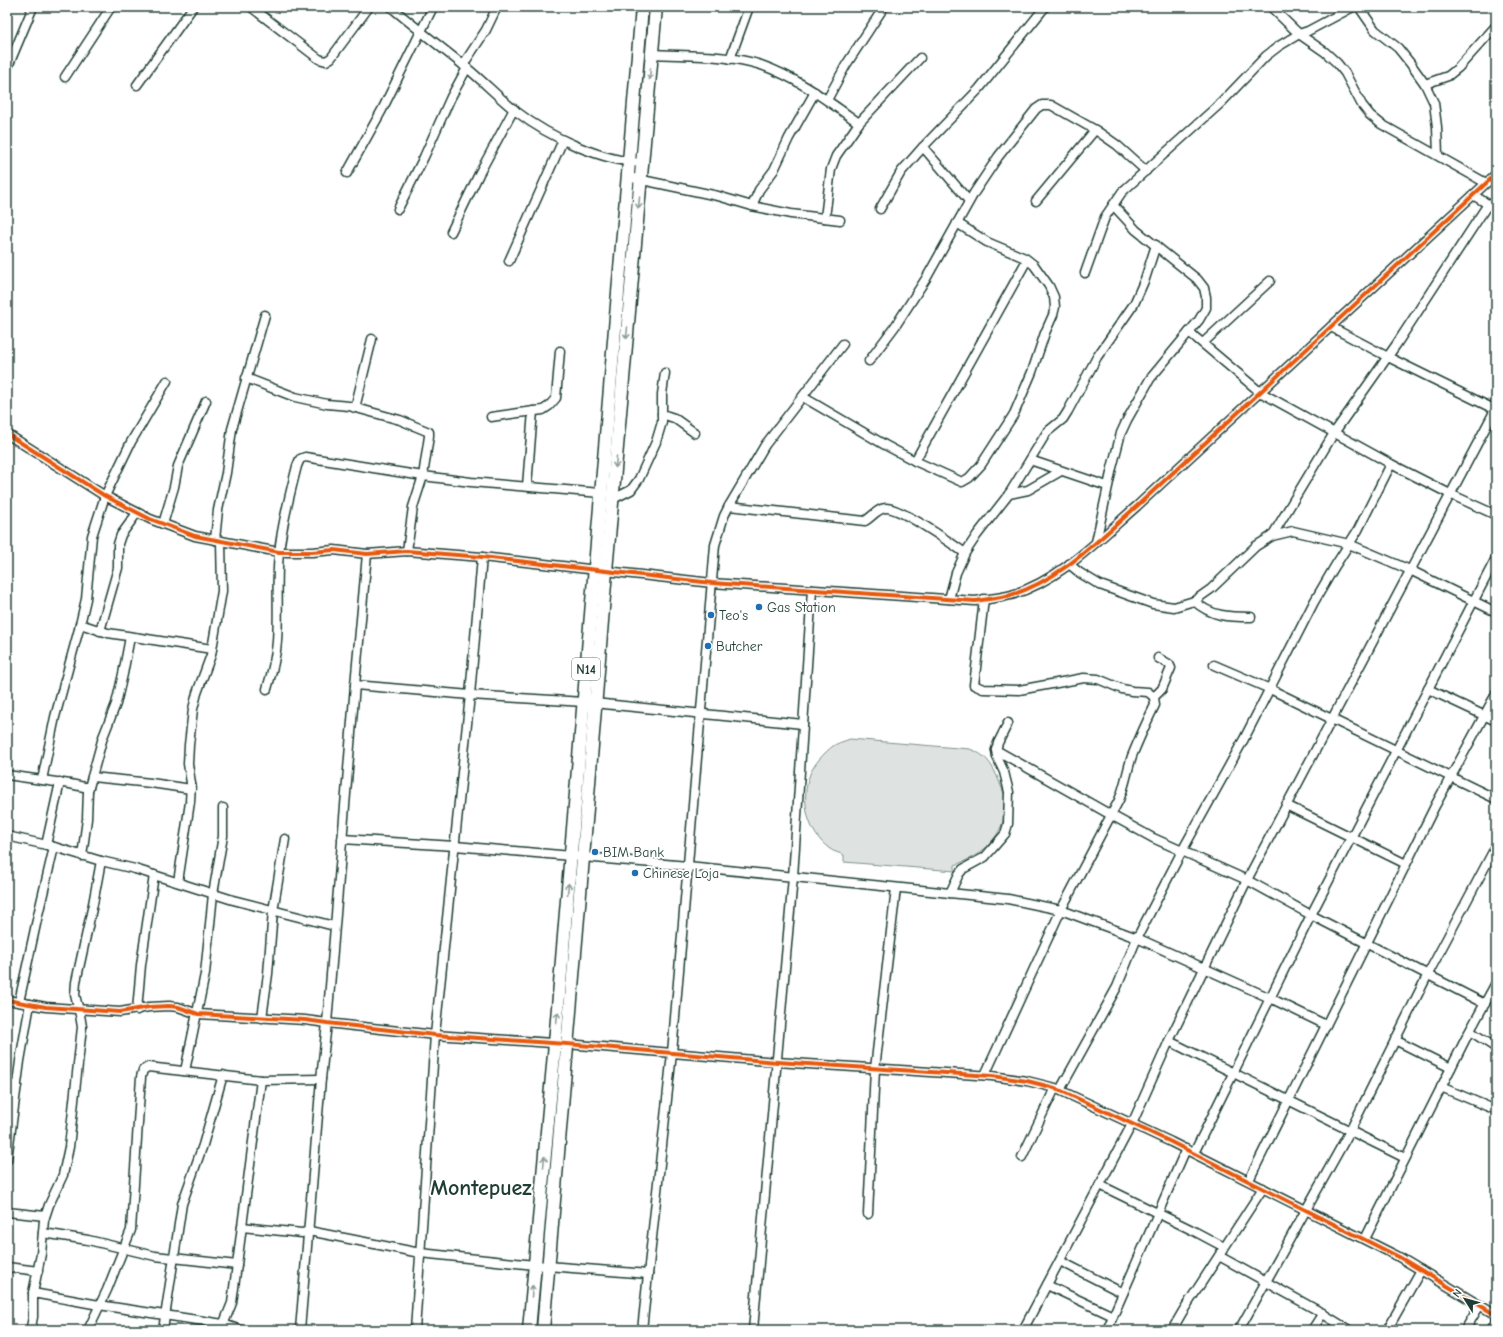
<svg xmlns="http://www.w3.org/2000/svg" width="1503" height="1337" font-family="'Comic Neue',sans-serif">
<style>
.green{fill:#dee3e2;stroke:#7e908b}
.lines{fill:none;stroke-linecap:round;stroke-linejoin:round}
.minor-casing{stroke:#1f3d34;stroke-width:11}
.primary-casing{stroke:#1f3d34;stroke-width:15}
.minor{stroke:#fff;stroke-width:8}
.primary{stroke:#fff;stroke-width:12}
.cycleway-casing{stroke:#fff;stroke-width:6}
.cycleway{stroke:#e8590c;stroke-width:4}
.oneway{stroke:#8f9e9a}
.poi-dot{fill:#1f6fb2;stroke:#fff;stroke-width:1.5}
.labels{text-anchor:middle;stroke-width:4;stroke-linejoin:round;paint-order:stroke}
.shield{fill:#fff;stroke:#627771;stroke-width:1}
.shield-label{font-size:13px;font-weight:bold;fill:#1f3d34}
.poi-label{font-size:14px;fill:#1f3d34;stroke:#fff;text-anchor:start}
.town-label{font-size:22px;font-weight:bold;fill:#1f3d34;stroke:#fff}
</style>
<rect width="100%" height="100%" fill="#fff"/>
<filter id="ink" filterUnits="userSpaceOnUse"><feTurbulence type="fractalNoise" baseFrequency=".025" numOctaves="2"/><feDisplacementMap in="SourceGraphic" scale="8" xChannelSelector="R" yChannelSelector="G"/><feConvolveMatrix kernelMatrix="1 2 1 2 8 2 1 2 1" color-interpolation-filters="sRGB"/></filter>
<g filter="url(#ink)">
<!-- green -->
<path class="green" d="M850 739 970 749C985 755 990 761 997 776 1000 784 1004 792 1006 800 1007 803 1005 808 1005 812 1001 840 980 856 955 865V871L844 862V855C840 853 834 852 830 849 807 833 800 799 810 774 814 764 824 753 833 746 837 743 845 741 850 739Z"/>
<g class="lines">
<defs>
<g id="minor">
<path d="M251 7 319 59 326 61 331 58 369 7"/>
<path d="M391 7C416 28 442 48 467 68 484 82 500 99 517 112 549 137 602 161 643 163"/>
<path d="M1271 7 1299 34 1325 52 1337 63 1345 73 1362 105 1370 115 1381 124 1486 183"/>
<path d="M1359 7 1375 30 1398 48 1410 63 1425 84 1434 103 1437 127 1438 155"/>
<path d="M652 54C687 56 728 54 761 65 798 78 828 101 859 123"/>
<path d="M730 59 749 7"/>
<path d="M463 65 486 30 497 7"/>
<path d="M7 69 33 7"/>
<path d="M65 77 111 7"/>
<path d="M1425 84 1448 76 1458 68 1496 26"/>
<path d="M137 85 193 7"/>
<path d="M827 100 846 65 884 7"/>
<path d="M923 147 969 201"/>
<path d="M347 173 382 110 433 7"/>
<path d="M628 177 718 196 752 206 791 214 840 220"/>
<path d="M1473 195 1496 209"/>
<path d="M1036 201 1095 130"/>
<path d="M752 206 759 190 774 170 789 138 815 92"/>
<path d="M398 209 424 157 451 97 467 68"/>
<path d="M880 209 901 172 923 147 979 89 1045 7"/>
<path d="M825 218 831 169 836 156 859 123 920 58"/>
<path d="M451 232 479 174 514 109"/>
<path d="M509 261 563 140"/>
<path d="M1085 273 1105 217 1122 192 1222 102 1266 56 1279 46 1299 34 1308 31 1353 7"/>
<path d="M1331 327 1388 357 1496 410"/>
<path d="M1189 332 1260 392 1391 464 1450 494 1496 515"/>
<path d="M1203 343 1270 281"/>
<path d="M869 361 896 325 927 277 974 193 998 157 1036 109 1042 105H1051L1097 131 1117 145 1146 171"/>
<path d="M246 378 295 397 327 404 349 406 400 420 429 432V436L423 476 413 507 407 551"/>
<path d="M803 397 885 445 915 461 962 482 969 478 981 465 1014 414 1032 372 1045 333 1053 315 1055 307 1054 297 1049 286 1034 265 1025 258 987 242 957 223"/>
<path d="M355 408 372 339"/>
<path d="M662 414 674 418 695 433"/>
<path d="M491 417 518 413 543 410 549 406 556 398 560 351"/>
<path d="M7 434 105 496 150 519 195 536 279 552H312L334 550 367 554 407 551 482 557 712 583 975 601C987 599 1000 598 1011 595 1061 580 1099 539 1137 506L1496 174"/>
<path d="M1030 460 1107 486"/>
<path d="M915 461 1027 260"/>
<path d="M527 486 533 411"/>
<path d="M1009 494 1028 490 1061 471"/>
<path d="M613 499 631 490 639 479 656 442 662 422V394L665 373"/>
<path d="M729 506 865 521C872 517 878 508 886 508 901 508 951 543 965 553"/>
<path d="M163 524 174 487 178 466 206 401"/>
<path d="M1272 536 1334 433 1396 345 1488 204"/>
<path d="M215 540 218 510 226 473 232 429 265 315"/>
<path d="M1096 542 1112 468 1121 433 1127 420 1150 379 1199 320 1206 308V297L1204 288 1197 279 1136 230 1113 205"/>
<path d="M1069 564 1080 573 1100 585 1153 604 1174 607 1194 601 1211 589 1256 546 1272 536 1293 531 1349 544 1410 570 1496 612"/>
<path d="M949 599 956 573 965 553 977 535 1009 494 1047 432 1063 419 1068 411 1097 357 1134 304 1145 279 1156 245"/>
<path d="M984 599 974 685 983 689 1019 690 1084 678 1098 679 1122 689 1132 691 1148 692 1154 697"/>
<path d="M1194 601C1212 617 1229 617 1251 617"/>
<path d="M80 624 108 633 212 649"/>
<path d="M100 631 118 568V544L121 535 137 513"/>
<path d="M1214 665 1270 689 1496 799"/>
<path d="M355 685 470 695 584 702 803 724"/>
<path d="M267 689C272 673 276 658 277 641 279 612 276 582 279 553 282 523 290 494 297 466L300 459 305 457 423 476 471 482 601 493"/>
<path d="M1428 689 1496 721"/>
<path d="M996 750 1111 815 1153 838 1247 880 1311 915 1485 1004"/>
<path d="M7 775 70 784 89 788"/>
<path d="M92 777 151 783 191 789"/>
<path d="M42 780 55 717 79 629 86 599 92 536 105 496 131 442 167 381"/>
<path d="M1286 805 1406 864"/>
<path d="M7 836 51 846 101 861 135 869 233 900 334 926"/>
<path d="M342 839 455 846 688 866 1008 899 1061 910 1137 938 1270 998 1326 1025"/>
<path d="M46 845 60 782"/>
<path d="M82 856 87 819 88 791 103 737 116 704 123 674 130 637"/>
<path d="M178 882 190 802 191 783 188 764 189 745 193 709 197 693 211 655 222 591 221 541"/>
<path d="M950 893 959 874 963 869 985 857 1005 834 1008 824 1009 792 1004 772 997 757 996 750 998 743 1008 723"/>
<path d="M7 1000 46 1007 120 1012 149 1007 169 1006 178 1007 198 1014 305 1020 327 1023 435 1035 567 1044 777 1062 992 1076 1027 1081 1055 1088 1171 1142 1399 1257 1496 1315"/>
<path d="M19 1002 38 915 54 847"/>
<path d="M137 1010 141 965 154 875"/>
<path d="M262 1018 268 974 273 911 285 839"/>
<path d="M1470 1031 1496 1048"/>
<path d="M1395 1040 1451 1068"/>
<path d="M1169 1041 1405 1158"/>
<path d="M185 1071 205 974 213 894 223 836V808"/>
<path d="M985 1075 1061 910 1119 800C1125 786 1127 771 1132 756 1139 739 1147 721 1155 705L1154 697 1162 689 1171 668 1169 664 1158 658"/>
<path d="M7 1084 17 1086"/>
<path d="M1441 1087 1496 1110"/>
<path d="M1060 1090 1117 987 1137 938 1182 851 1244 739 1314 602 1335 566 1358 530 1391 464"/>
<path d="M1194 1153 1311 915 1496 558"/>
<path d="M1022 1157 1055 1088"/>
<path d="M7 1160 20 1061 30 1004"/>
<path d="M1249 1180 1435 806 1496 694"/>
<path d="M1100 1185 1192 1230 1224 1247"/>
<path d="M7 1212 45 1216"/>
<path d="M868 1214 875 1069 896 888"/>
<path d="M242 1227 302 1233 309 1231 420 1253 535 1265 648 1274"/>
<path d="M43 1233 88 1240 155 1256 237 1265"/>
<path d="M1365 1239 1467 1036 1496 983"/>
<path d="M1219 1256 1315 1309 1349 1330"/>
<path d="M1060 1261 1123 1293"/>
<path d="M7 1267 38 1271"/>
<path d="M1047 1285 1113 1316"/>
<path d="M33 1293 99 1305 223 1324 241 1330"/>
<path d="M29 1330 31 1327 33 1317V1293L41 1254 44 1220 49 1205 63 1175 69 1147 82 1027 80 1015 75 995 76 982 93 904 101 861"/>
<path d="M88 1330 107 1290 131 1230 141 1077 143 1070 148 1067 261 1080 321 1079"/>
<path d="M163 1330 182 1204 203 1145 223 1075"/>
<path d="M221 1330 232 1303 261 1080"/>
<path d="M300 1330 321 1079 327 1023 355 685 367 554"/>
<path d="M415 1330 435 1035 470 695 482 557"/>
<path d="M642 1330 672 1053 715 545 724 516 729 506 765 445 843 344"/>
<path d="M753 1330 793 877 812 590"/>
<path d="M1023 1330 1132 1124 1169 1041 1247 880 1496 408"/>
<path d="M1107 1330 1186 1149"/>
<path d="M1172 1330 1183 1311 1263 1188"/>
<path d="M1239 1330 1350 1131 1428 974 1496 846"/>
<path d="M1312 1330 1323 1313"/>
<path d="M1387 1330 1421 1270"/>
<path d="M1465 1330 1480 1305"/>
<path d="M1491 1330 1496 1322"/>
</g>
<g id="primary">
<path d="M529 1330 555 1043 642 7"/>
<path d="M543 1330 583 858 606 571 656 7"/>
</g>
</defs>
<!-- minor casing -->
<use href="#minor" class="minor-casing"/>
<!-- primary casing -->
<use href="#primary" class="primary-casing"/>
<!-- minor -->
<use href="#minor" class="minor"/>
<!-- primary -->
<use href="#primary" class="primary"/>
<defs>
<g id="cycleway">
<path d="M7 434 105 496 150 519 195 536 279 552H312L334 550 367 554 407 551 482 557 712 583 975 601C987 599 1000 598 1011 595 1061 580 1099 539 1137 506L1496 174"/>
<path d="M7 1000 46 1007 120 1012 149 1007 169 1006 178 1007 198 1014 305 1020 327 1023 435 1035 567 1044 777 1062 992 1076 1027 1081 1055 1088 1171 1142 1399 1257 1496 1315"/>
</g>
</defs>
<!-- cycleway casing -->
<use href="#cycleway" class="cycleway-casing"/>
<!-- cycleway -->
<use href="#cycleway" class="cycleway"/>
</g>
<!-- one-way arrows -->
<defs><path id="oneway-shaft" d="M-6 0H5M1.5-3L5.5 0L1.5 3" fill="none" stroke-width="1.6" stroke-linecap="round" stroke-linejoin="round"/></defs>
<g class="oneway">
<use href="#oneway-shaft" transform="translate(650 74) rotate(95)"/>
<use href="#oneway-shaft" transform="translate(639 203) rotate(95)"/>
<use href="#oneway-shaft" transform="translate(627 333) rotate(95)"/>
<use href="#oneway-shaft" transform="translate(616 462) rotate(95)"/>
<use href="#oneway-shaft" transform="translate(568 889) rotate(-85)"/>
<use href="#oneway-shaft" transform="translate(557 1018) rotate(-85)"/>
<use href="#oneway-shaft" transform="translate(544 1162) rotate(-85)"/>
<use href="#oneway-shaft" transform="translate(532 1291) rotate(-85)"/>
</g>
</g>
<!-- markers -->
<g class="poi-dot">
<circle cx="759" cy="607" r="4"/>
<circle cx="711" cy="615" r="4"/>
<circle cx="708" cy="646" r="4"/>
<circle cx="595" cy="852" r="4"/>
<circle cx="635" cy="873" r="4"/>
</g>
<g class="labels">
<!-- shield labels -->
<rect class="shield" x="572" y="658" width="28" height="22" rx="3"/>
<g class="shield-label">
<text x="586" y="674">N14</text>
</g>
<!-- poi labels -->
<g class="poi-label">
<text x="767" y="612">Gas Station</text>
<text x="719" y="620">Teo's</text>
<text x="716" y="651">Butcher</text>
<text x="603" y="857">BIM Bank</text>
<text x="643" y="878">Chinese Loja</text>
</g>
<!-- town labels -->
<g class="town-label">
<text x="481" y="1195">Montepuez</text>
</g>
</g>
<!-- margin -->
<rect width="1503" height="1337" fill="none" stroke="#fff" stroke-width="24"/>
<rect x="12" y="12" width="1479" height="1313" fill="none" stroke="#1f3d34" stroke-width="1.5" filter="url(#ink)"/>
<!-- north arrow -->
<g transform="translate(1465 1299) rotate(307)" stroke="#ffffff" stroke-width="3" paint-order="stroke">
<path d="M0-3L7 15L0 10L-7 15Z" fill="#1f3d34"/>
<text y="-6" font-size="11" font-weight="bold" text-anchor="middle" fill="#1f3d34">N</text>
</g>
</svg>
